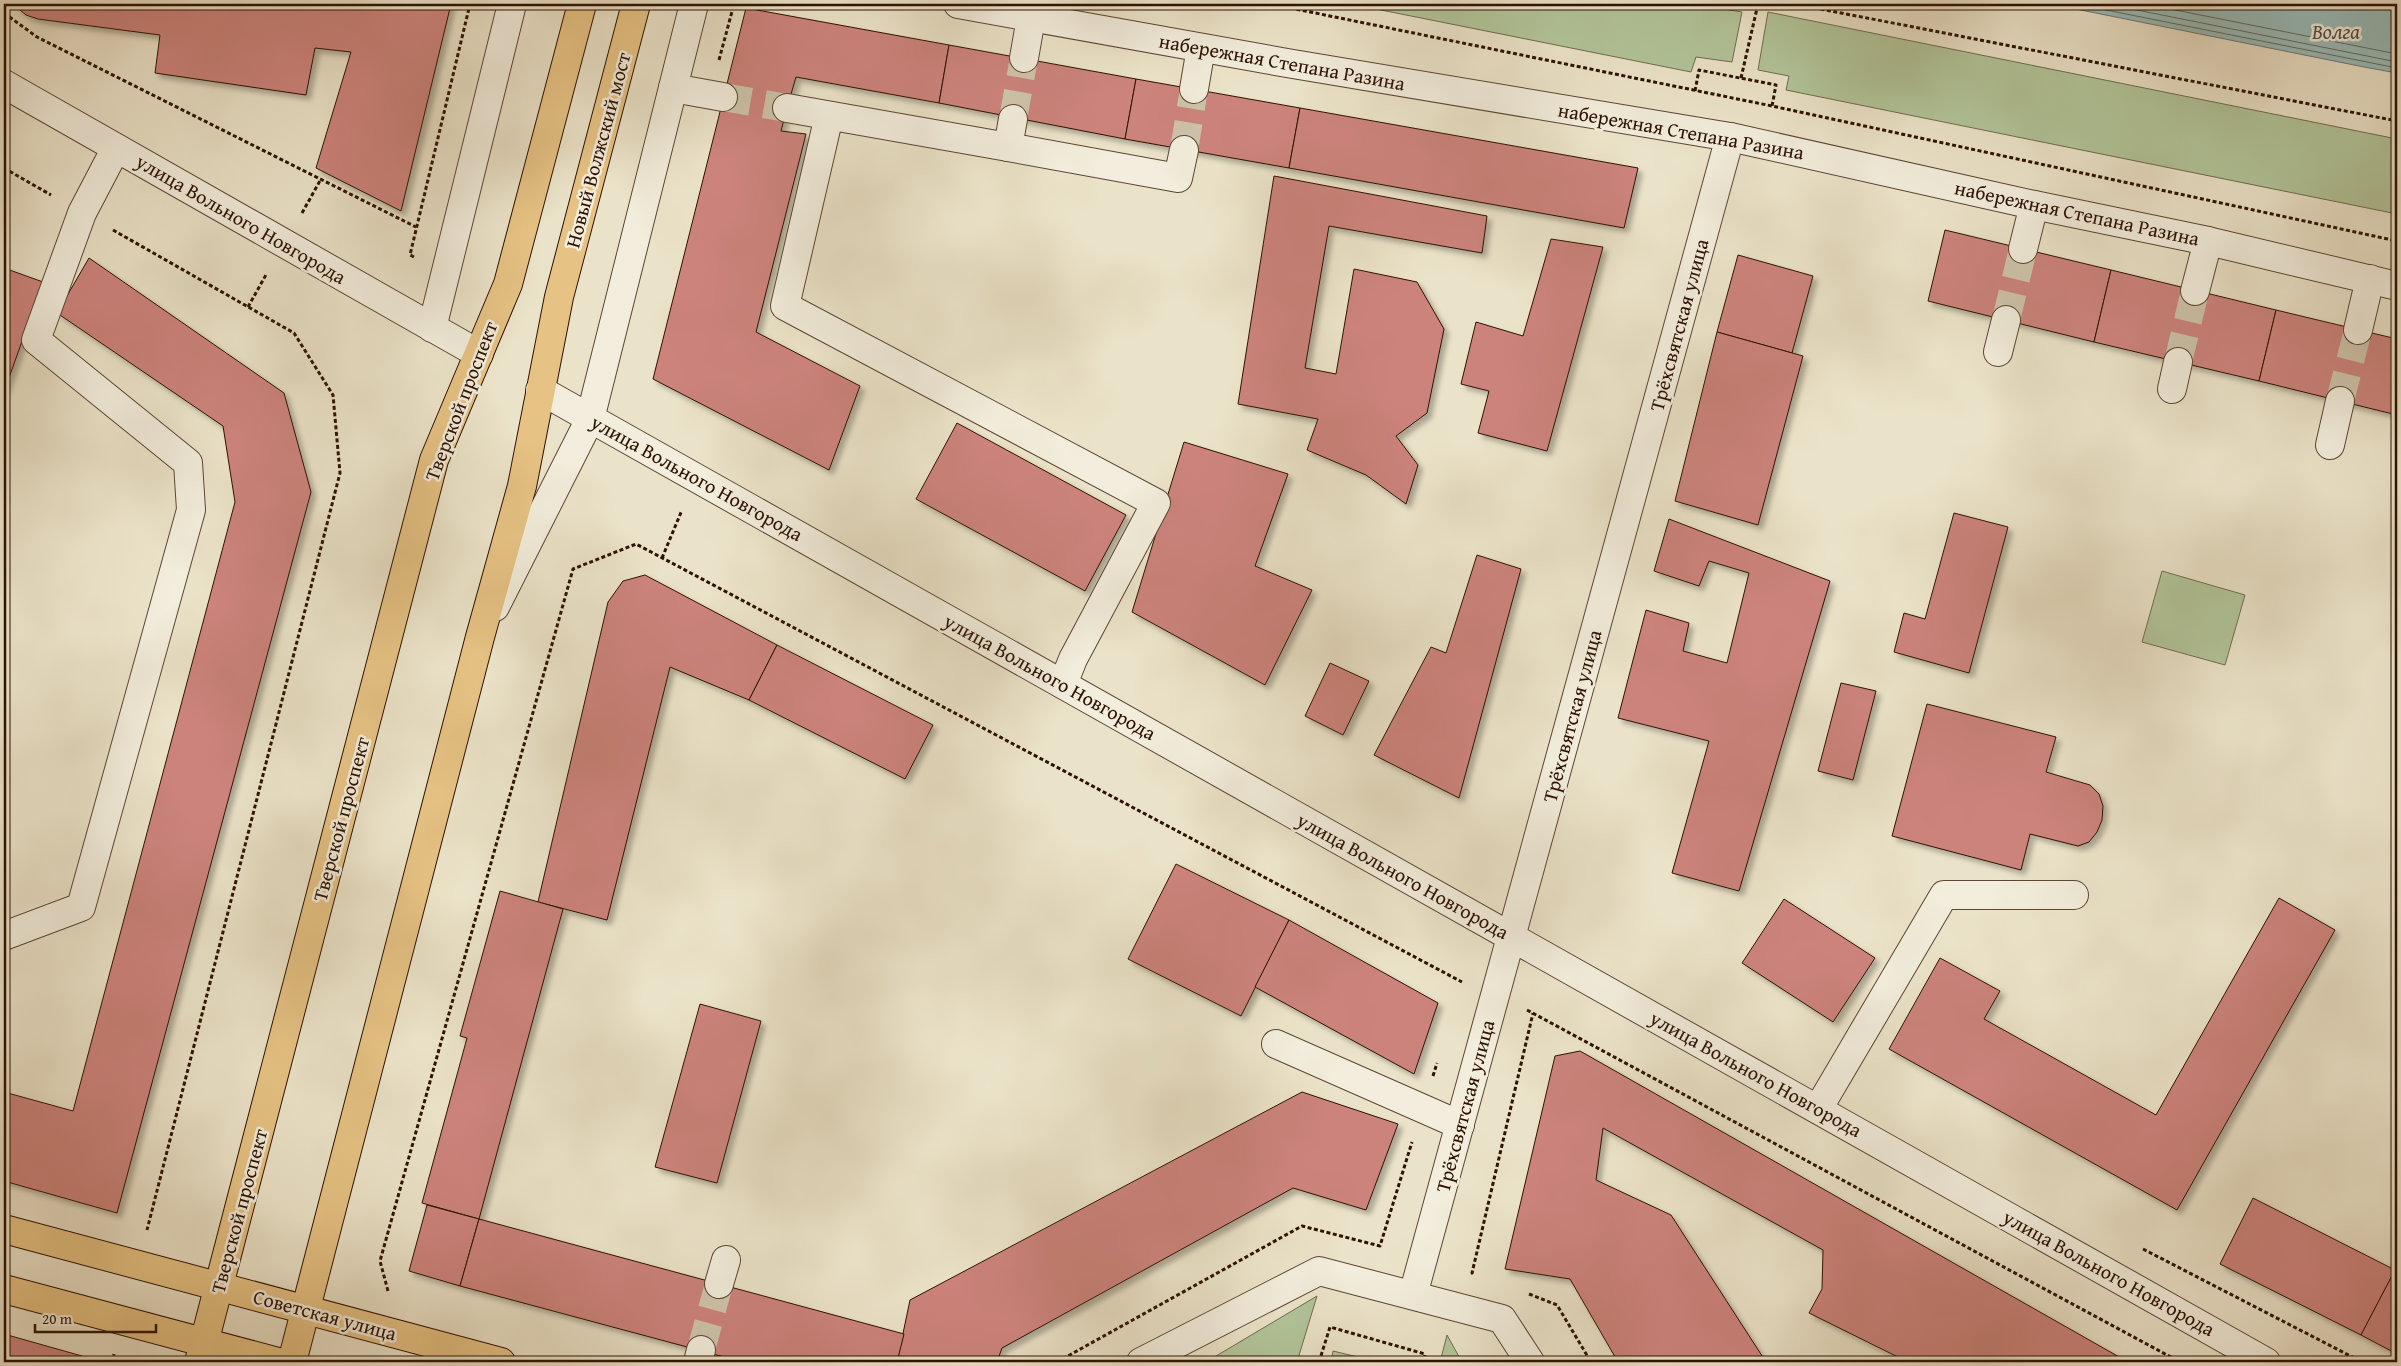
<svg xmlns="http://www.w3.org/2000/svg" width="2401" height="1366" font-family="'Gentium Book Plus',serif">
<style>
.green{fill:#b2c59a;stroke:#706c4e}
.water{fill:#99bdbc;stroke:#6e7972}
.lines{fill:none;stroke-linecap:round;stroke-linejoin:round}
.shore{stroke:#63685f;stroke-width:1}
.building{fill:#cc837b;stroke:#2d1202;filter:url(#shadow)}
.minor-tunnel{stroke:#cec4ab;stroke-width:28;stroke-dasharray:28 14;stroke-linecap:butt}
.minor-casing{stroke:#5c4634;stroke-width:30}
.major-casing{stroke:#2d1202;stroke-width:30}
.path{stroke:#2d1202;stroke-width:3;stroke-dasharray:4 2.5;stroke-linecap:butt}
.minor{stroke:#f2eddc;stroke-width:28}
.major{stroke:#e6c284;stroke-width:28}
.labels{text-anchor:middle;stroke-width:5;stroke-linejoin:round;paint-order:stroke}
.street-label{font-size:20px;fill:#2d1202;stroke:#f2eddc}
.water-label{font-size:21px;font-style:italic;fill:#534e43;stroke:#f2eddc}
</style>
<defs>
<filter id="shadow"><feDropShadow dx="4.5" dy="4.5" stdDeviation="2.5" flood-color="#0004"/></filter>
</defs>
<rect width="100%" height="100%" fill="#ebe3c9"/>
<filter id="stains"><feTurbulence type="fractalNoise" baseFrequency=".004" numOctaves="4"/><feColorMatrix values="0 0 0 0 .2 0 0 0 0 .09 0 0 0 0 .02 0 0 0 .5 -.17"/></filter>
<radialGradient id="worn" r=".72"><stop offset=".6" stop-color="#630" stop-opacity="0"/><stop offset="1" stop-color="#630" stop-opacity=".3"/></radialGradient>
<!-- green -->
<g class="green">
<path d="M1351 4H1711V7L1742 12 1732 62 1696 57 1691 72Z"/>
<path d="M1768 12 2397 139V214L1786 90 1789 76 1758 70Z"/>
<path d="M2162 571 2245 595 2225 665 2142 642Z"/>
<path d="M1317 1296 1297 1362H1206Z"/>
<path d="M1447 1335 1462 1362H1440Z"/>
<path d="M1333 1351 1379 1362H1331Z"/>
</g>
<!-- water -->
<path class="water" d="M2051 4H2397V73L2364 67Z"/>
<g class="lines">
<!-- shore -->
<g class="shore">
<path d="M2076 4 2397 68"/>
<path d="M2107 4 2397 62"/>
<path d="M2145 4 2397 54"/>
</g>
</g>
<!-- building -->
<g class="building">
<path d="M13 4H451L401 211 316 168 351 52 315 48 306 95 155 73 160 35 38 19 26 15Z"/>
<path d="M746 8 949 45 939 103 796 77 787 108 781 131 806 134 756 332 860 386 829 470 653 379Z"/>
<path d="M949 45 1136 79 1125 139 939 103Z"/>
<path d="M1136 79 1300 108 1289 168 1125 139Z"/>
<path d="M1300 108 1638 168 1624 228 1289 168Z"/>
<path d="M1274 176 1487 216 1482 253 1329 226 1305 368 1336 374 1354 269 1417 282 1444 329 1427 413 1396 436 1418 465 1406 504 1366 475 1307 450 1318 419 1238 404Z"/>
<path d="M1945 230 2111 270 2094 342 1928 301Z"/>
<path d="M1551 239 1603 247 1547 451 1478 433 1489 391 1461 384 1476 322 1523 336Z"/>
<path d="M1738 255 1813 276 1792 353 1717 332Z"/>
<path d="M89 258 284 393 311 492 117 1213 4 1181V1092L73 1111 235 502 223 426 57 313Z"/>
<path d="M4 268 43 282 4 392Z"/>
<path d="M2111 270 2276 310 2259 381 2094 342Z"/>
<path d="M2276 310 2397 339V415L2259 381Z"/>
<path d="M1717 332 1803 356 1758 525 1675 501Z"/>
<path d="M957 423 1126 515 1085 591 916 499Z"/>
<path d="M1184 442 1288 474 1255 566 1312 590 1265 685 1132 612Z"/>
<path d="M1954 513 2008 527 1969 673 1894 652 1904 613 1925 619Z"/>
<path d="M1669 519 1830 581 1739 891 1672 873 1709 741 1618 718 1646 610 1689 623 1683 651 1727 663 1749 573 1709 561 1699 586 1654 571Z"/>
<path d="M1477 555 1521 569 1459 798 1374 755 1431 647 1446 653Z"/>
<path d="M645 575 777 645 749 700 670 667 607 920 538 902 608 602 623 581Z"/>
<path d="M777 645 933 725 905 779 749 700Z"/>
<path d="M1330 663 1369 681 1343 735 1305 716Z"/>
<path d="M1841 683 1876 691 1853 780 1818 771Z"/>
<path d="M1927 704 2056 737 2046 772 2090 785 2099 794 2103 806 2102 820 2097 832 2089 842 2078 846 2030 834 2021 870 1892 836Z"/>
<path d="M1176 864 1289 920 1241 1016 1128 959Z"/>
<path d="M500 891 563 909 479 1219 422 1203 467 1038 460 1036Z"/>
<path d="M2279 898 2335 930 2177 1210 1889 1049 1940 958 2000 991 1984 1019 2156 1115Z"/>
<path d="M1784 899 1875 958 1833 1022 1742 963Z"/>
<path d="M1289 920 1438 1003 1414 1074 1255 987Z"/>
<path d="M700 1004 761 1021 717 1183 655 1167Z"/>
<path d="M1580 1051 2128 1362H1908L1809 1313 1822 1289 1823 1250 1603 1128 1596 1180 1671 1215 1766 1362H1618L1570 1279 1505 1269 1555 1056Z"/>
<path d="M1302 1092 1398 1124 1366 1210 1293 1188 1002 1348 997 1362H897L910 1300Z"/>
<path d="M2253 1198 2395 1270 2361 1335 2220 1264Z"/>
<path d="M427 1205 479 1219 460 1286 409 1271Z"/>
<path d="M479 1219 904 1334 897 1362H743L460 1286Z"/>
<path d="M2395 1270 2397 1271V1354L2361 1335Z"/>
<path d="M4 1334 96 1360 95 1362H4Z"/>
</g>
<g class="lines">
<!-- minor-tunnel -->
<g class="minor-tunnel">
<path d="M723 97 787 108"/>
<path d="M1013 119 1024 58"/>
<path d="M1184 150 1194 89"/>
<path d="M2006 320 2023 249"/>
<path d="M2178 362 2195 291"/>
<path d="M2340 401 2358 330"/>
<path d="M701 1350 719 1284"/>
</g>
<defs>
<g id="minor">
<path d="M958 4 1287 63 1730 137 2034 205 2208 241 2397 286"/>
<path d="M1024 58 1031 18"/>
<path d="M4 84 479 354"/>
<path d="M673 88 723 97"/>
<path d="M1194 89 1201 48"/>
<path d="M787 108 1008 147"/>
<path d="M829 116 785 306 1156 503 1073 659 1063 684"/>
<path d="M1013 119 1008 147 1178 178 1184 150"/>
<path d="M2023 249 2034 205"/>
<path d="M2195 291 2208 241"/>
<path d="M432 328 512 4"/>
<path d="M2358 330 2370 279"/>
<path d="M1998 352 2006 320"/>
<path d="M2172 389 2178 362"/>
<path d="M540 390 2266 1362"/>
<path d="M2330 445 2340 401"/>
<path d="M495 607 590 419 694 4"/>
<path d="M4 936 81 907 191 510 188 463 36 340 82 213 116 148"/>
<path d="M1276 1044 1460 1125"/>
<path d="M1818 1109 1944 895H2074"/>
<path d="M719 1284 726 1260"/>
<path d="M1413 1295 1730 137"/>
<path d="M698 1362 701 1350"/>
<path d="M1141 1362 1319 1271 1502 1319 1530 1362"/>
</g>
<g id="major">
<path d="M4 1229 501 1362"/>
<path d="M4 1289 278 1362"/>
<path d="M199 1362 434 460 508 284 582 4"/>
<path d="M292 1362 480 637 522 486 559 297 636 4"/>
</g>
</defs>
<!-- minor casing -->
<use href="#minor" class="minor-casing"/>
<!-- major casing -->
<use href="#major" class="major-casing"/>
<!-- path -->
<g class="path">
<path d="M1271 4 1772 106 2397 241"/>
<path d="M1795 4 2397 121"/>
<path d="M4 13 37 37 416 227"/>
<path d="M719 60 734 4"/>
<path d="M1741 78 1758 4"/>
<path d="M1695 91 1699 70 1776 85 1772 106"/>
<path d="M4 168 51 195"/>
<path d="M302 213 321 179"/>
<path d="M113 230 294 333 333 395 340 473 147 1230"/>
<path d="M414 257 410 255 470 4"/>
<path d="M248 307 267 273"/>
<path d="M662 558 682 510"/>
<path d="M1527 1010 2180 1362"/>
<path d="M1433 1076 1437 1063"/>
<path d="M2143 1249 2362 1362"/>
<path d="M1473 1274 1472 1273 1533 1013"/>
<path d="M388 1291 380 1261 573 569 636 544 1462 982"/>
<path d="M1529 1294 1557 1305 1591 1362"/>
<path d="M112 1362 114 1354"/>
<path d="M1057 1362 1302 1226 1380 1246 1412 1142"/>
<path d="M1319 1362 1330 1327 1425 1354 1424 1362"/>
</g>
<!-- minor -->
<use href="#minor" class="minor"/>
<!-- major -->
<use href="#major" class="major"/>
</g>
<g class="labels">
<!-- street labels -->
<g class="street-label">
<text transform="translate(1282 62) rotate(10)" y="7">набережная Степана Разина</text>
<text transform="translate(1681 131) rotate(10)" y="7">набережная Степана Разина</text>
<text transform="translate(598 150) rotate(-75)" y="7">Новый Волжский мост</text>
<text transform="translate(2077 213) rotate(12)" y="7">набережная Степана Разина</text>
<text transform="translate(241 219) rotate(30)" y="7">улица Вольного Новгорода</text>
<text transform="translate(1679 325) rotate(-75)" y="7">Трёхсвятская улица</text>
<text transform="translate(461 401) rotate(-69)" y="7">Тверской проспект</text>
<text transform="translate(697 478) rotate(29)" y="7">улица Вольного Новгорода</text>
<text transform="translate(1050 677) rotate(29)" y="7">улица Вольного Новгорода</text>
<text transform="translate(1572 716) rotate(-75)" y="7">Трёхсвятская улица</text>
<text transform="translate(341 819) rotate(-75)" y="7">Тверской проспект</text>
<text transform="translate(1403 876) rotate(29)" y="7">улица Вольного Новгорода</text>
<text transform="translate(1756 1074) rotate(29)" y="7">улица Вольного Новгорода</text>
<text transform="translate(1465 1106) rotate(-75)" y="7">Трёхсвятская улица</text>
<text transform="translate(239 1211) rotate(-75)" y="7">Тверской проспект</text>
<text transform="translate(2109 1273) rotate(29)" y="7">улица Вольного Новгорода</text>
<text transform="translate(325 1315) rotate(15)" y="7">Советская улица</text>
</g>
<!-- water labels -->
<g class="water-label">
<text x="2336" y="39">Волга</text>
</g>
</g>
<!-- margin -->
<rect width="2401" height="1366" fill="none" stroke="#ebe3c9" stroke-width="20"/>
<rect x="5" y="5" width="2391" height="1356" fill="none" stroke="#2d1202" stroke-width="2.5"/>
<rect x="10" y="10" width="2381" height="1346" fill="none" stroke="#2d1202"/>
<!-- scale -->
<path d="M35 1324v8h121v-8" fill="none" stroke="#2d1202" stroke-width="2.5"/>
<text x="42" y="1324" font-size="15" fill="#2d1202" stroke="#f2eddc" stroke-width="4" paint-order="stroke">20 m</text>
<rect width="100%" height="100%" filter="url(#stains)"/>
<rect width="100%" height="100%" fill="url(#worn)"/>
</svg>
